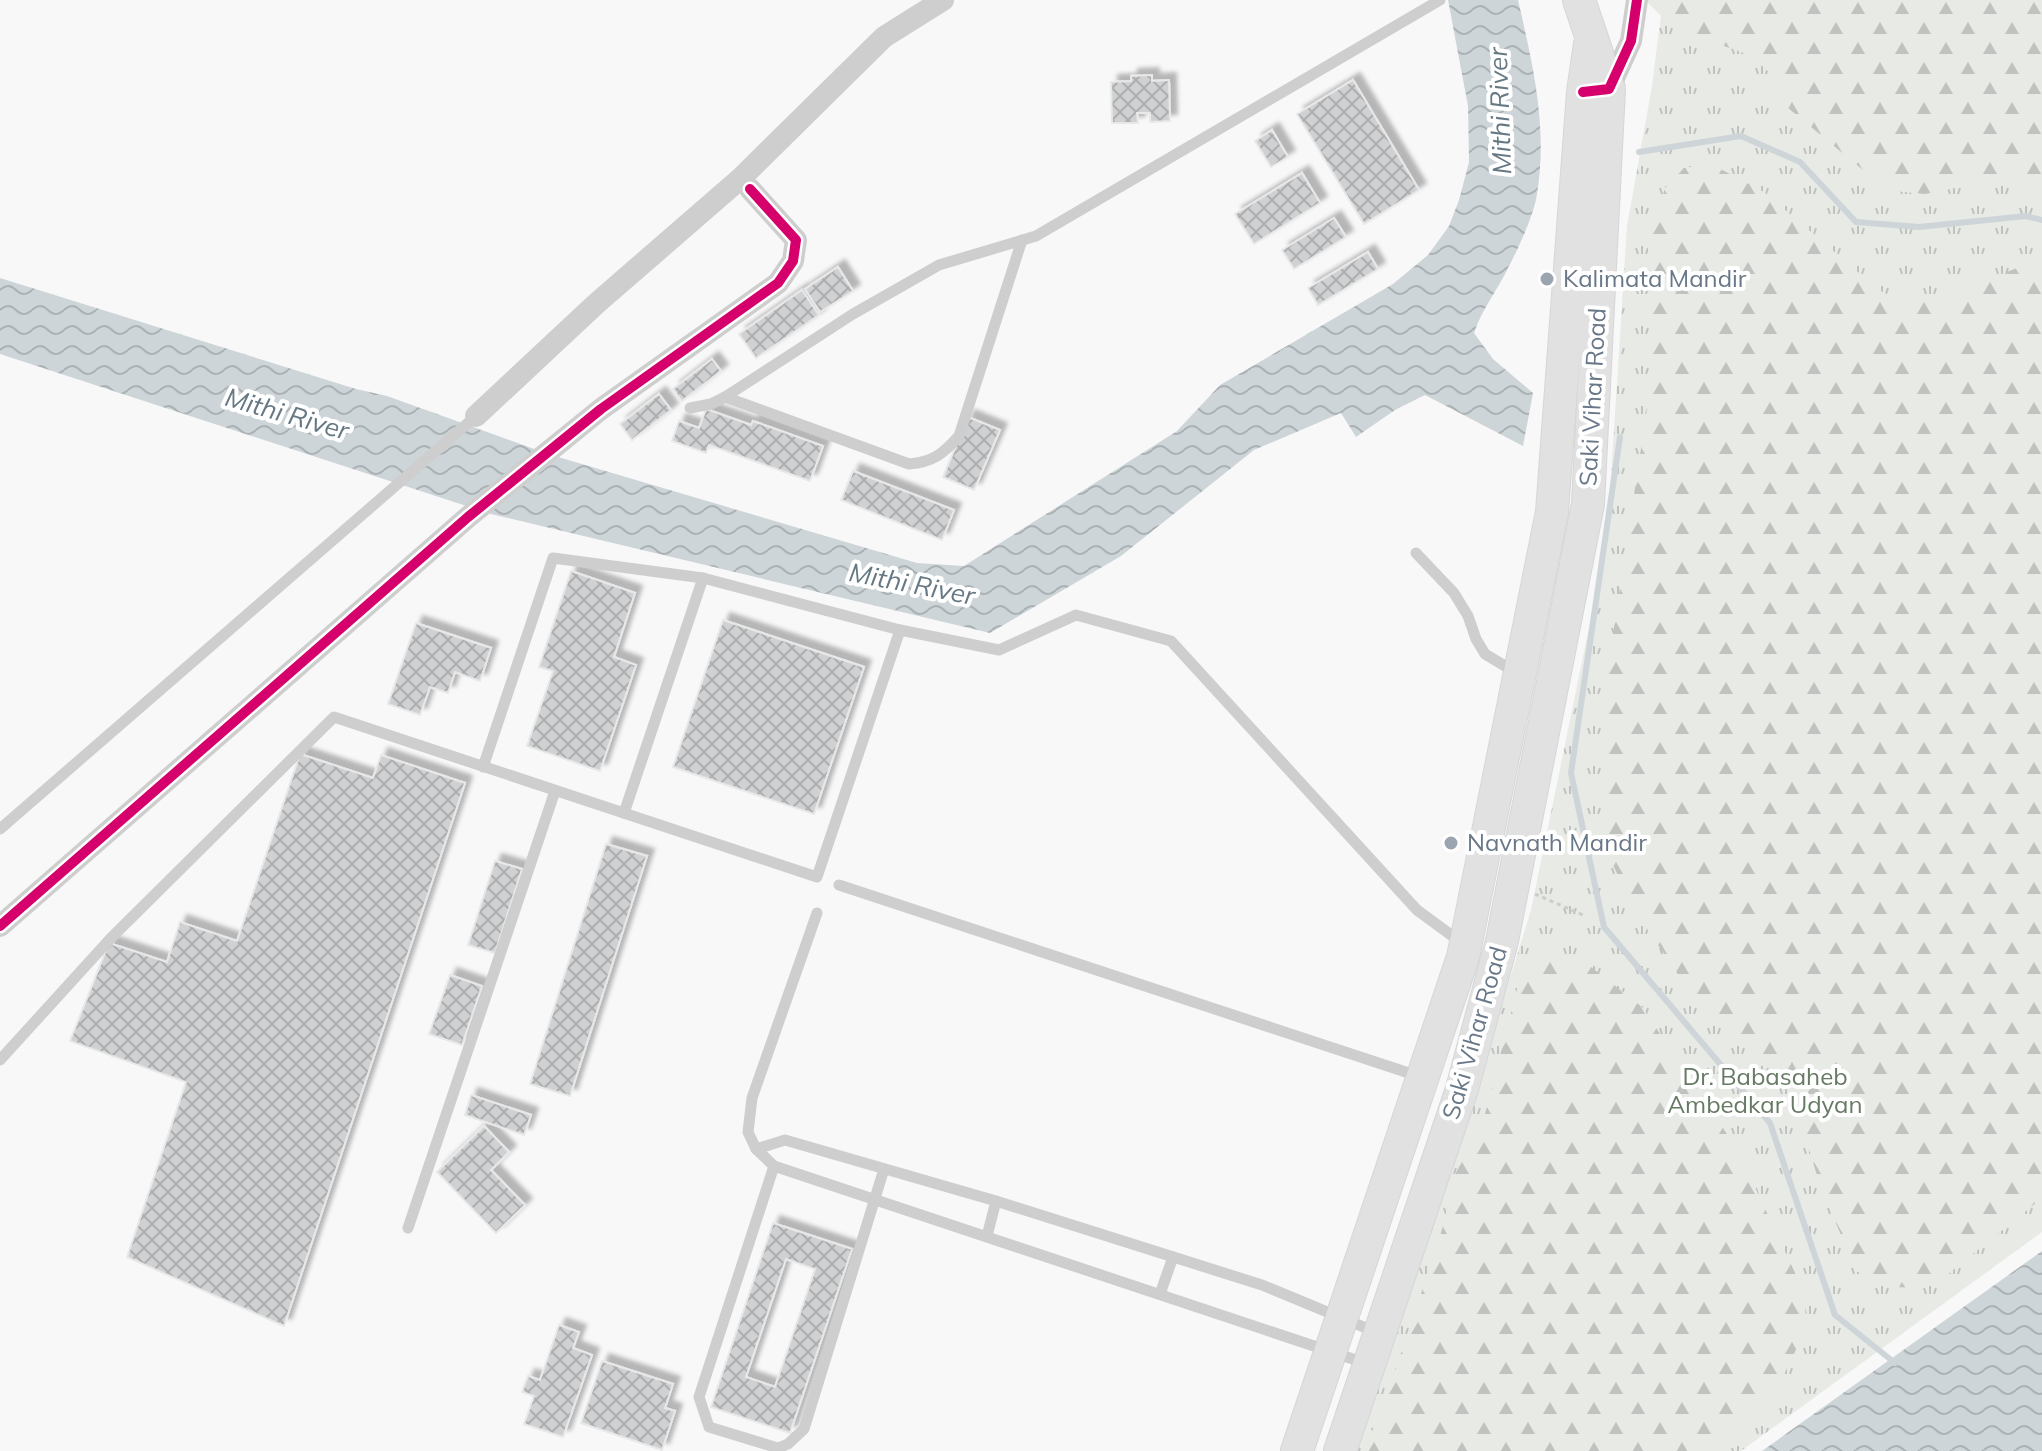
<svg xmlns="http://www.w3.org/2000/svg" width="2042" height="1451" font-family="Mulish,sans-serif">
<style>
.grass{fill:url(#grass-tufts)}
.forest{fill:url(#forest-firs)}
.water{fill:url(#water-waves)}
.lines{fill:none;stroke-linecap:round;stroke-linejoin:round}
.stream{stroke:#ced5d8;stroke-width:6}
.building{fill:url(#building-cross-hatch);stroke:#e8e8e8;stroke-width:2;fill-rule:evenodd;filter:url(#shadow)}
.secondary-casing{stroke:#d5d6d7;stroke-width:34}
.path{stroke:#cbcccd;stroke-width:3;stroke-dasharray:4 4;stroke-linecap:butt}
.lane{stroke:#cececf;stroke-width:11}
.street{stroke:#cececf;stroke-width:22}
.secondary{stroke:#e1e1e2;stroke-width:32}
.cycleway-casing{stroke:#fff;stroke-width:15}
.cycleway{stroke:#d6006c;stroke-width:10}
.poi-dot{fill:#9ba5af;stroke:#fff;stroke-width:3}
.labels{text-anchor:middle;stroke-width:8;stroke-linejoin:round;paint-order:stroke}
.poi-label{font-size:24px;fill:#697888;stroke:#fff;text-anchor:start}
.street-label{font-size:24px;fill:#697888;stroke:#fff}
.park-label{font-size:24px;fill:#667a64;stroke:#fff}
.water-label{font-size:26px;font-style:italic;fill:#657883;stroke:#fff}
</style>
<defs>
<pattern id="grass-tufts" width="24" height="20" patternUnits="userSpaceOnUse" patternTransform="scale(2)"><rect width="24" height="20" fill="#e7eae5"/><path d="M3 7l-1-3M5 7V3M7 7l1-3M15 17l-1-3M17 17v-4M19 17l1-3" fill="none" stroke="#bfc2bf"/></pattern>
<pattern id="forest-firs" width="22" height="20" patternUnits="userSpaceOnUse" patternTransform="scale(2)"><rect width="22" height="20" fill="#e7eae5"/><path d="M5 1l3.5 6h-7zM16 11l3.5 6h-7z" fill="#bfc2bf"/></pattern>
<pattern id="water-waves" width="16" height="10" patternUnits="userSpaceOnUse" patternTransform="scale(2)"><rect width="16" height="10" fill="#ced5d8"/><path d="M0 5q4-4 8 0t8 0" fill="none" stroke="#abb2b5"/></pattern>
<pattern id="building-cross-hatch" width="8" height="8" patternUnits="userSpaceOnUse" patternTransform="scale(2)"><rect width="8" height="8" fill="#cfd1d2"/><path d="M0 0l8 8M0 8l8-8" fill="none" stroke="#acaeb0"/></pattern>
<filter id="shadow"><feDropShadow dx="7" dy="-7" stdDeviation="2" flood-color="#0004"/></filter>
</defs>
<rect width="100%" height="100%" fill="#f8f8f8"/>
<!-- grass -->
<path class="grass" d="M1663 0H2042V1232L1741 1451H1340L1459 1143 1531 910 1607 540 1627 226 1652 86Z"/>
<!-- forest -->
<g class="forest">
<path d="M1645 0H2042V175L2013 174 1982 177 1955 188 1925 194 1894 191 1869 175 1782 103 1772 75 1750 55 1721 45 1691 46Z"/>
<path d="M1711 164 1764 192 1879 290 1905 304 1934 301 2042 258V1198L1942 1279 1912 1288 1883 1286 1856 1271 1820 1185 1794 1101 1779 1075 1683 982 1633 908 1608 854 1601 826 1606 680 1653 369 1648 245 1665 188 1684 168Z"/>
<path d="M1552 952 1586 963 1642 1007 1737 1149 1803 1290 1807 1327 1776 1391 1719 1434 1704 1451H1361L1379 1419 1440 1237 1462 1148 1484 1118 1522 970Z"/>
</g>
<!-- water -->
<g class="water">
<path d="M1448 0H1518C1533 65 1548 127 1537 194 1534 215 1518 249 1508 268 1497 291 1482 309 1474 333L1493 359 1533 393 1523 446 1425 395 1395 410 1356 437 1341 413 1254 450 1121 556 990 633 491 514 0 354V278L356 389 387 396 548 454 917 563 964 566 1177 431 1220 385 1393 284 1428 255 1449 226 1459 200 1469 162 1468 106Z"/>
<path d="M2042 1251V1451H1762Z"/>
</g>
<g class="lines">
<!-- stream -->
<g class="stream">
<path d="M1639 152 1741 136 1800 162 1856 222 1919 227 2026 216 2042 220"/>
<path d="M1620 437 1571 773 1604 927 1770 1123 1835 1315 1895 1363"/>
</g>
</g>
<!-- building -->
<g class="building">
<path d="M1152 75V81L1169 80 1170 121 1150 122V113H1137L1138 123H1112L1111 82 1131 81V76Z"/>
<path d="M1353 80 1419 190 1364 224 1297 114Z"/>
<path d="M1272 130 1288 157 1271 167 1255 141Z"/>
<path d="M1302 173 1320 203 1254 244 1235 214Z"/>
<path d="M1334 218 1346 237 1294 269 1282 250Z"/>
<path d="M1368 252 1378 269 1318 305 1308 288Z"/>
<path d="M838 267 853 291 820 312 805 289Z"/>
<path d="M802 290 819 315 756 358 739 334Z"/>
<path d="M712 359 721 371 682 401 673 389Z"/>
<path d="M659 394 671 410 632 440 620 424Z"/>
<path d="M706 409 751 425 753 421 823 446 810 481 709 445 706 453 672 441 679 421 699 428Z"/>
<path d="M968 417 1000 430 974 490 943 477Z"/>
<path d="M853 471 954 510 942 540 841 500Z"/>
<path d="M571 571 635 593 614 657 636 665 600 771 527 746 553 671 539 667Z"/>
<path d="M723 620 864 667 814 814 673 767Z"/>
<path d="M416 623 491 648 480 681 455 672 448 693 430 687 420 715 388 704Z"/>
<path d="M300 754 373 778 381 755 465 783 284 1326 127 1257 186 1082 70 1041 109 943 167 962 180 922 237 941Z"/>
<path d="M606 844 647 856 570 1096 530 1084Z"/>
<path d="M495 861 522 869 495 953 468 945Z"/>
<path d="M450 975 482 986 462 1045 429 1034Z"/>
<path d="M471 1095 531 1115 524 1135 465 1115Z"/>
<path d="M484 1126 509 1152 491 1170 525 1205 496 1233 437 1172Z"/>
<path d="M773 1223 852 1249 790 1433 711 1407ZM786 1259 815 1269 775 1387 746 1377Z"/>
<path d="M559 1325 579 1332 573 1348 592 1355 563 1437 524 1424 534 1396 522 1392 528 1376 540 1380Z"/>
<path d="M602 1361 673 1384 665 1408 675 1411 662 1450 581 1423Z"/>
</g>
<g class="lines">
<defs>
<g id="secondary">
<path d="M1297 1451 1463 957 1552 512 1583 92 1590 44"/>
<path d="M1340 1451 1462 1089 1502 941 1588 504 1609 89 1579 0"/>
</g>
</defs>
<!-- secondary casing -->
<use href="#secondary" class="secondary-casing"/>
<!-- path -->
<path class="path" d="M1535 894 1583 915"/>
<!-- lane -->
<g class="lane">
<path d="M725 397 909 464C933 462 943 454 959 436L1022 240"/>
<path d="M690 408 711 404 725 397 853 314 939 265 1036 236 1440 0"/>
<path d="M1416 553 1454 593 1468 616 1476 639 1485 654 1515 672"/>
<path d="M483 767 553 558 703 578 900 630 999 650 1076 615 1171 641 1417 910 1462 943"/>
<path d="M624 813 703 578"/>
<path d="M0 829 476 416"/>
<path d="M839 885 1421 1077"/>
<path d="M0 1060 111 938 334 717 817 877 900 630"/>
<path d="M756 1149 748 1132 752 1098 817 913"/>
<path d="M774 1166 699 1397 709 1427 778 1448 788 1444 804 1429 884 1169"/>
<path d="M408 1228 555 791"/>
<path d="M987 1236 996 1201"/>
<path d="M1160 1294 1173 1257"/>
<path d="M1368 1364 774 1166 756 1149 785 1140 996 1201 1262 1285 1378 1333"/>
</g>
<!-- street -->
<g class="street">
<path d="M1604 89H1609L1631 41 1637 0"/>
<path d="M476 416 597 303 741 178 884 37 943 0"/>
<path d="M0 926 468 517 601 409 778 283 793 261 796 240 750 189"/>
</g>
<!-- secondary -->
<use href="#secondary" class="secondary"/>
<defs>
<g id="cycleway">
<path d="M1583 92 1609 89 1631 41 1637 0"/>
<path d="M0 926 468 517 601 409 778 283 793 261 796 240 750 189"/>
</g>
</defs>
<!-- cycleway casing -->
<use href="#cycleway" class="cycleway-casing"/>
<!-- cycleway -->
<use href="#cycleway" class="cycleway"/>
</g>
<!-- markers -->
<g class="poi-dot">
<circle cx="1547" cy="279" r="8"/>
<circle cx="1451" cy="843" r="8"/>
</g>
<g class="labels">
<!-- poi labels -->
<g class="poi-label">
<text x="1563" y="287">Kalimata Mandir</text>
<text x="1467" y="851">Navnath Mandir</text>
</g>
<!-- street labels -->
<g class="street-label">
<text transform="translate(1593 397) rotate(-87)" y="8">Saki Vihar Road</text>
<text transform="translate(1475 1033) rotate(-74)" y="8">Saki Vihar Road</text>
</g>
<!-- park labels -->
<g class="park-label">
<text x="1765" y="1085">Dr. Babasaheb<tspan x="1765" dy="28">Ambedkar Udyan</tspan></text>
</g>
<!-- water labels -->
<g class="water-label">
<text transform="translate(1500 111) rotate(-92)" y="9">Mithi River</text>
<text transform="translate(287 414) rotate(16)" y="9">Mithi River</text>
<text transform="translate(912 584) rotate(11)" y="9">Mithi River</text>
</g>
</g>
</svg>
